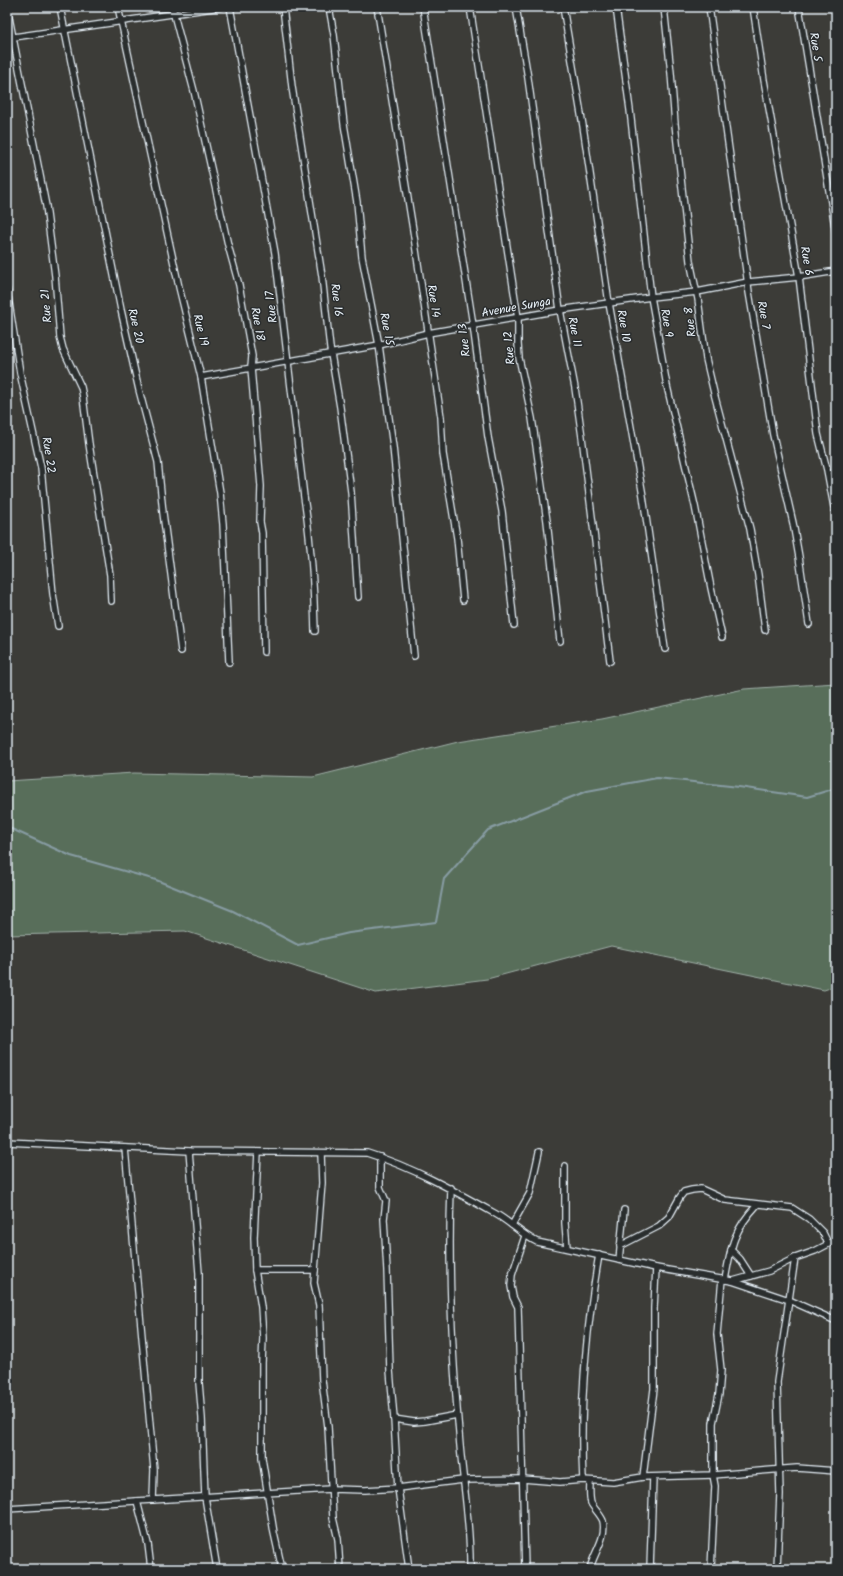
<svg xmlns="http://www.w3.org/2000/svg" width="843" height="1576" font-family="Kalam,sans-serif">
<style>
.green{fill:#596e5a;stroke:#a0b0a9}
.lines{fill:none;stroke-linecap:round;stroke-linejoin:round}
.stream{stroke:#879ca3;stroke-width:2}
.street-casing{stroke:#e8f1f8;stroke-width:8}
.street{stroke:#2a2d2e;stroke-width:5.5}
.labels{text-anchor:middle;stroke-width:3;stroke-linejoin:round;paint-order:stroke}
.street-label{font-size:12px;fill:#e8f1f8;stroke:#2a2d2e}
</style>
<rect width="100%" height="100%" fill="#3c3c38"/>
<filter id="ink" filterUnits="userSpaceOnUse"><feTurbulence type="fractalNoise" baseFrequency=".025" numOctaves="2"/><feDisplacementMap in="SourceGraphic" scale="8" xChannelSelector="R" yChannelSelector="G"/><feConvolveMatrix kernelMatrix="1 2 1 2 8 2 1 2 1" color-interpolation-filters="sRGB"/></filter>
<g filter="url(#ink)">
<!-- green -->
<path class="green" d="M836 683V986L824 990 611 946 487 979 376 993 185 931 7 935V781L134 773 313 777 458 741 602 719 744 689Z"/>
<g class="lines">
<!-- stream -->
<path class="stream" d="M7 827 71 856 156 880 233 911 298 945 349 933 436 922 444 879 488 830 587 791 657 778 739 787 807 797 836 788"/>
<defs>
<g id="street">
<path d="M7 7 46 206 55 276 60 337 63 349 81 387 83 397 89 444 110 575 111 601"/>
<path d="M60 7 121 310 139 390 158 462 163 513 181 651"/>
<path d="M118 7 179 287 201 377 220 493 223 524 229 662"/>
<path d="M172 7 194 91 228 245 239 285 252 356 251 368 261 486 260 522 262 533 264 652"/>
<path d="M230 7 275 253 304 497C311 542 314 586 315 631"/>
<path d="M283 7 292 87 322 276 330 348 340 407 351 492 358 597"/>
<path d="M329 7 334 35 344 124 357 202 362 257 379 345 393 447 414 656"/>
<path d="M377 7 413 230 441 417 443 454 457 538 463 600"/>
<path d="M423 7 473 325 488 437 502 511 514 625"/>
<path d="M470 7 518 318V344L519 358 532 418 547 521 560 641"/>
<path d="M516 7 528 78 560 310 575 388 582 437 610 661"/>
<path d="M563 7 583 126 609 303 643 496 665 649"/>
<path d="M616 7 630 110 651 297 659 341 667 386 695 506 711 588 722 637"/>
<path d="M664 7 671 73 675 124 690 261 698 299 706 359 714 393 750 529 758 575 765 630"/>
<path d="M709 7 749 292 773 435 793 523 799 557 809 624"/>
<path d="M753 7 764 80 799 277 818 434 827 470 836 518"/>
<path d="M799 7 836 233"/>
<path d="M7 38 220 7"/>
<path d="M7 290 20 373 41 468 53 594 58 626"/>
<path d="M201 377 379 345 428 333 560 310 651 297 697 292 748 282 799 277 836 271"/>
<path d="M7 1142 189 1151 367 1153C412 1167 453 1190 494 1213 509 1221 521 1234 537 1242L656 1268 732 1281 789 1300 836 1321"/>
<path d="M125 1148 154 1470 153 1500"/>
<path d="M189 1151 199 1273V1383L202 1418 205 1497 217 1569"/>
<path d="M258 1152 254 1237 255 1270 261 1307 263 1338 262 1363V1458L274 1533 282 1569"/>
<path d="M321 1153 322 1183 314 1283 319 1305 322 1380 328 1427 333 1518 338 1539 340 1569"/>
<path d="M380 1157V1187L386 1201 384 1219 387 1270 390 1370 394 1419 398 1488 409 1569"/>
<path d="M565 1166V1223L567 1248"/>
<path d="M451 1188C448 1269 452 1352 459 1433 462 1478 471 1524 470 1569"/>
<path d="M512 1225 530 1193 539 1152"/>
<path d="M525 1236 512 1275 511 1286 513 1297 518 1307 525 1569"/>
<path d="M620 1246 659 1226 669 1217 680 1197 684 1192 692 1190 701 1189 725 1200 792 1208 809 1219 823 1233 828 1243"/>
<path d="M731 1250 740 1259 751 1276"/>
<path d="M619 1260 624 1210"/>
<path d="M255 1270H315"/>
<path d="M725 1280C731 1246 733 1231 757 1205"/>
<path d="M733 1281 769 1271 795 1258 815 1251 836 1240"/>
<path d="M394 1419 414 1422 425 1421 457 1415"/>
<path d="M643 1477 654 1389V1308L656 1268"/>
<path d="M583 1480C579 1404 586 1330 599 1255"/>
<path d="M137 1501 148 1544 151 1569"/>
<path d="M7 1509 331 1489 365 1490 398 1488 463 1480 523 1479 560 1482 583 1480 613 1482 643 1477 713 1475 797 1468 836 1471"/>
<path d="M590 1569C593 1554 607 1538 603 1521 601 1515 594 1509 591 1503 589 1496 590 1488 590 1481"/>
<path d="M650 1569 653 1477"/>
<path d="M711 1569 715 1486 713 1475V1423L719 1394 721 1370 717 1334 722 1279"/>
<path d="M777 1569 780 1494 777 1382 795 1258"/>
</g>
</defs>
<!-- street casing -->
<use href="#street" class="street-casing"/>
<!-- street -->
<use href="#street" class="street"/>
</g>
</g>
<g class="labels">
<!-- street labels -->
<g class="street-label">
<text transform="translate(816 47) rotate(81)" y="4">Rue 5</text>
<text transform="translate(807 261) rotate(80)" y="4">Rue 6</text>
<text transform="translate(337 300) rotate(83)" y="4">Rue 16</text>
<text transform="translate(434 301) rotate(81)" y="4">Rue 14</text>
<text transform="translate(46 306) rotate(-95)" y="4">Rue 21</text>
<text transform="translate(271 307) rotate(-97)" y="4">Rue 17</text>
<text transform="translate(516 307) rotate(-10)" y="4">Avenue Sunga</text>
<text transform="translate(764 315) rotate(80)" y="4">Rue 7</text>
<text transform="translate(690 322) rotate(-97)" y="4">Rue 8</text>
<text transform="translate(667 323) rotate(81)" y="4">Rue 9</text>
<text transform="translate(258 324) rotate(80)" y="4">Rue 18</text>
<text transform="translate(136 326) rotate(77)" y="4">Rue 20</text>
<text transform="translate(624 326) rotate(80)" y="4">Rue 10</text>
<text transform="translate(387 329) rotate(79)" y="4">Rue 15</text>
<text transform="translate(201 330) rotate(76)" y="4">Rue 19</text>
<text transform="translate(575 332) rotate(79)" y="4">Rue 11</text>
<text transform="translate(464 340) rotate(-97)" y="4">Rue 13</text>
<text transform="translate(509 348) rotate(-95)" y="4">Rue 12</text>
<text transform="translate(49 455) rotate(81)" y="4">Rue 22</text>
</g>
</g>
<!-- margin -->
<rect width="843" height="1576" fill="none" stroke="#2a2d2e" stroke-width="24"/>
<rect x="12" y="12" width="819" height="1552" fill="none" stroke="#e8f1f8" stroke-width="1.5" filter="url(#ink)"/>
</svg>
